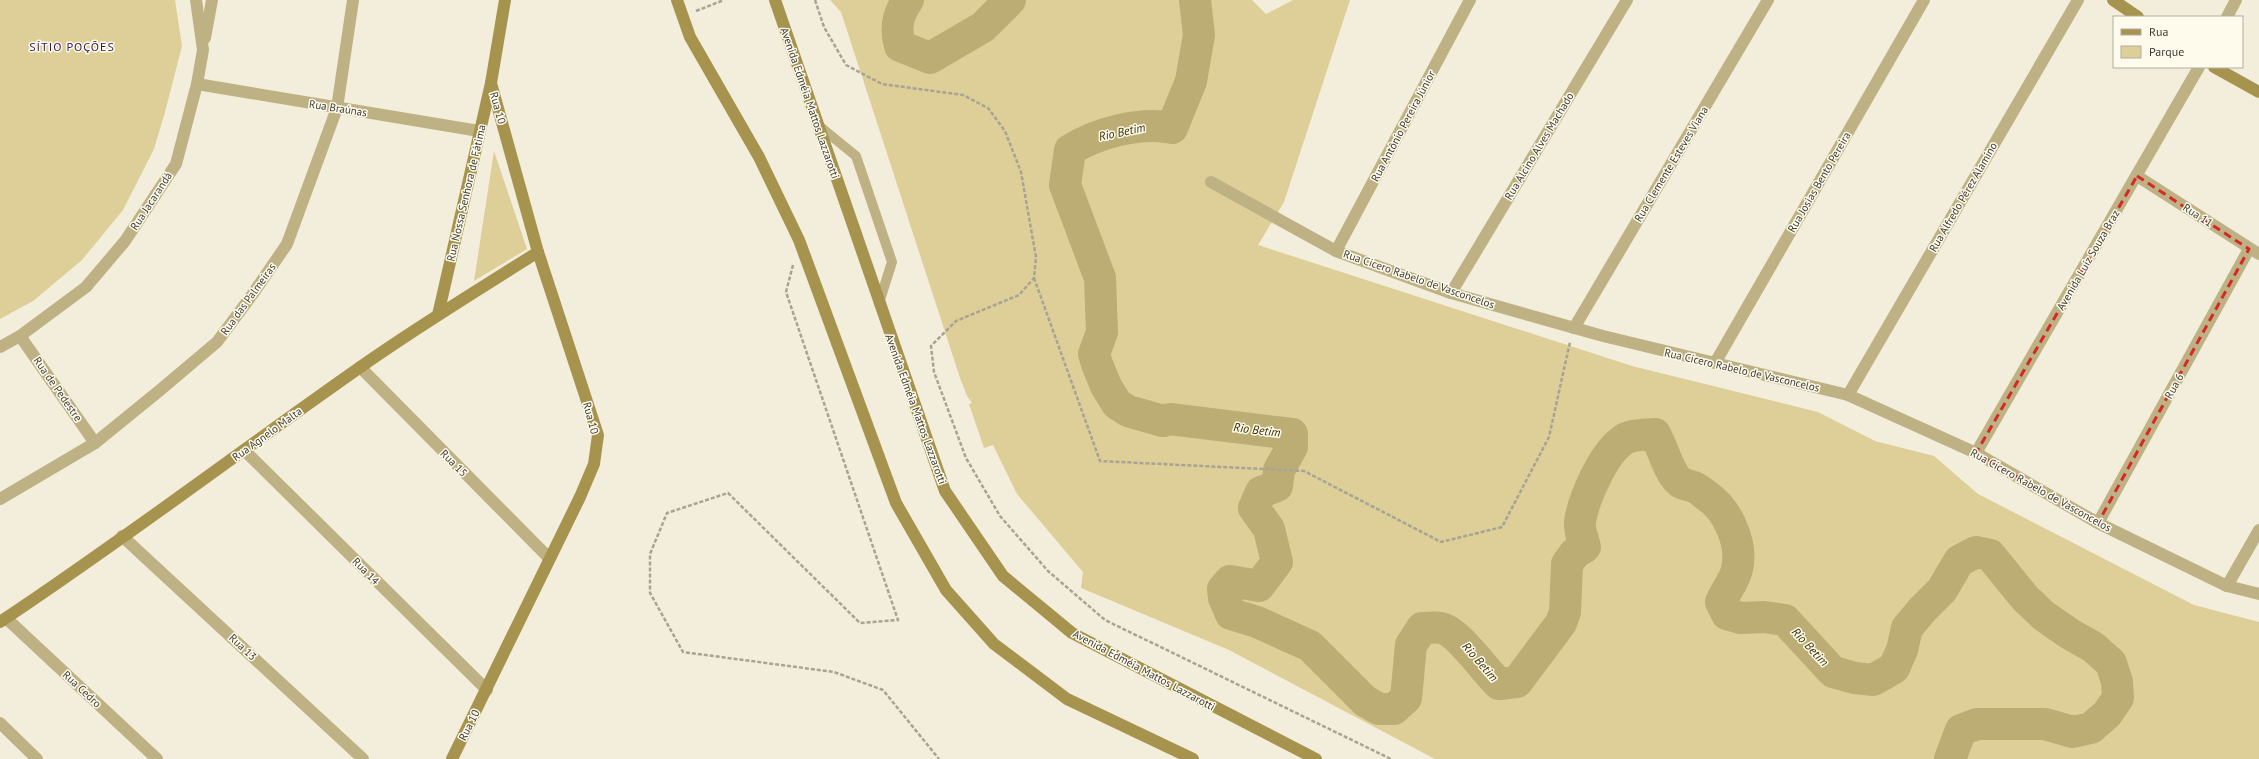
<svg xmlns="http://www.w3.org/2000/svg" width="2259" height="759" font-family="'PT Sans',sans-serif">
<style>
.green{fill:#ddcf97}
.lines{fill:none;stroke-linecap:round;stroke-linejoin:round}
.river{stroke:#bbad74;stroke-width:32}
.path{stroke:#a7a395;stroke-width:2.5;stroke-dasharray:4 2;stroke-linecap:butt}
.lane{stroke:#beb285;stroke-width:10}
.street{stroke:#beb285;stroke-width:12}
.secondary{stroke:#a6944e;stroke-width:12}
.marked{fill:none;stroke:#d62828;stroke-width:3;stroke-dasharray:8 5;stroke-linejoin:round}
.labels{text-anchor:middle;stroke-width:3;stroke-linejoin:round;paint-order:stroke}
.street-label{font-size:11px;fill:#3c3a32;stroke:#fffbec}
.neighbourhood-label{font-size:12px;letter-spacing:1px;fill:#2e1b55;stroke:#fffbec}
.water-label{font-size:12px;font-style:italic;fill:#3a2f00;stroke:#fffbec}
</style>
<rect width="100%" height="100%" fill="#f3eedb"/>
<!-- green -->
<g class="green">
<path d="M0 0H175L182 46 165 112 154 149 123 210 82 260 33 301 0 319Z"/>
<path d="M830 0H1252L1266 14 1293 0H1350L1284 202 1258 245 1632 366 1818 412 1875 441 1934 456 1978 494 2194 605 2259 622V759H1435L1229 650 1081 588 1083 572 1017 494 993 445 984 448 969 404 972 403 967 396 960 378 841 12Z"/>
<path d="M494 151 527 249 474 281Z"/>
</g>
<g class="lines">
<!-- river -->
<g class="river">
<path d="M908 0C897 15 895 29 900 46L930 58 983 27 1010 0"/>
<path d="M1195 0 1199 35 1191 81 1172 128C1141 121 1097 133 1070 150L1065 185 1100 278 1102 332 1094 354 1097 364 1106 386 1117 404 1128 411 1163 421 1170 419 1292 434V447L1279 470 1277 486 1261 492 1254 508 1269 529 1277 562 1259 586 1230 581 1223 589 1224 598 1231 614 1257 622 1310 646 1365 701 1379 709H1394L1406 698 1411 645 1422 628C1428 628 1435 627 1441 628 1458 631 1485 671 1499 684L1517 682 1561 623 1565 612 1567 564 1575 553 1585 547C1583 539 1579 530 1580 522 1583 500 1603 454 1622 441 1630 434 1644 435 1655 434 1663 448 1669 474 1680 482 1684 485 1690 485 1694 487 1699 489 1703 493 1707 496 1728 510 1743 544 1737 569 1735 580 1725 592 1721 602L1727 614 1741 618 1764 617 1785 620 1833 672 1855 678 1873 680 1894 668 1902 650 1907 628 1922 610 1942 590 1959 561 1976 552 1990 555 2025 598 2044 616 2070 634 2093 647 2111 663 2117 682 2118 698 2107 714 2091 728 2073 732 2045 724H1977L1961 730 1950 759"/>
</g>
<!-- path -->
<g class="path">
<path d="M815 0 824 27 846 65 882 84 963 95 988 108 1005 131 1021 172 1036 257 1034 278 1019 295 956 321 931 346 934 372 966 458 1000 516 1048 571 1105 620 1391 759"/>
<path d="M696 11 724 0"/>
<path d="M793 265 786 292 898 620 860 623 728 493 667 513 650 554V593L683 652 834 672 883 690 939 759"/>
<path d="M1034 278 1100 461 1304 471 1441 542 1502 527 1549 437 1570 342"/>
</g>
<!-- lane -->
<path class="lane" d="M818 125 856 156 892 262 879 303"/>
<!-- street -->
<g class="street">
<path d="M2227 17 2236 0"/>
<path d="M205 38 212 0"/>
<path d="M197 84 479 131"/>
<path d="M2137 176 2259 254"/>
<path d="M1211 182 1336 251 1451 293 1603 336 1848 395 1976 453 2098 523 2227 586 2259 594"/>
<path d="M1336 251 1470 0"/>
<path d="M1451 293 1627 0"/>
<path d="M1574 328 1768 0"/>
<path d="M20 336 95 443"/>
<path d="M0 347 20 336 86 287 125 241 176 164 197 84 203 50 196 0"/>
<path d="M1715 363 1924 0"/>
<path d="M360 367 549 558"/>
<path d="M1848 395 2078 0"/>
<path d="M245 451 487 690"/>
<path d="M1976 453 2199 67"/>
<path d="M0 499 95 443 159 391 217 342 252 295 287 244 337 108 353 0"/>
<path d="M2098 523 2249 249"/>
<path d="M122 536 363 759"/>
<path d="M2227 586 2259 530"/>
<path d="M6 618 157 759"/>
<path d="M0 723 37 759"/>
</g>
<!-- secondary -->
<g class="secondary">
<path d="M677 0 690 37 759 157 799 240 896 503 946 590 994 644 1067 699 1193 759"/>
<path d="M775 0 945 491 1003 576 1072 633 1316 759"/>
<path d="M2113 0 2138 17"/>
<path d="M2214 67 2259 92"/>
<path d="M438 315 491 83 505 0"/>
<path d="M0 622C122 541 239 452 359 368 417 327 478 290 538 252"/>
<path d="M452 759 580 497 594 464 598 435 538 252 491 83"/>
</g>
</g>
<!-- marked area -->
<path class="marked" d="M2137 176 2249 249 2098 523 1976 453Z"/>
<g class="labels">
<!-- street labels -->
<g class="street-label">
<text transform="translate(810 103) rotate(71)" y="4">Avenida Edméia Mattos Lazzarotti</text>
<text transform="translate(338 108) rotate(9)" y="4">Rua Braúnas</text>
<text transform="translate(498 108) rotate(74)" y="4">Rua 10</text>
<text transform="translate(1403 126) rotate(-62)" y="4">Rua Antônio Pereira Júnior</text>
<text transform="translate(1539 146) rotate(-59)" y="4">Rua Alcino Alves Machado</text>
<text transform="translate(1671 164) rotate(-59)" y="4">Rua Clemente Esteves Viana</text>
<text transform="translate(1819 182) rotate(-60)" y="4">Rua Josias Bento Pereira</text>
<text transform="translate(466 193) rotate(-77)" y="4">Rua Nossa Senhora de Fátima</text>
<text transform="translate(1963 197) rotate(-60)" y="4">Rua Alfredo Pérez Alamino</text>
<text transform="translate(151 201) rotate(-57)" y="4">Rua Jacarandá</text>
<text transform="translate(2198 215) rotate(33)" y="4">Rua 11</text>
<text transform="translate(2088 260) rotate(-60)" y="4">Avenida Luíz Souza Braz</text>
<text transform="translate(1419 279) rotate(19)" y="4">Rua Cícero Rabelo de Vasconcelos</text>
<text transform="translate(248 299) rotate(-54)" y="4">Rua das Palmeiras</text>
<text transform="translate(1742 370) rotate(13)" y="4">Rua Cícero Rabelo de Vasconcelos</text>
<text transform="translate(2174 386) rotate(-61)" y="4">Rua 6</text>
<text transform="translate(58 389) rotate(55)" y="4">Rua de Pedestre</text>
<text transform="translate(916 409) rotate(70)" y="4">Avenida Edméia Mattos Lazzarotti</text>
<text transform="translate(591 418) rotate(75)" y="4">Rua 10</text>
<text transform="translate(267 434) rotate(-36)" y="4">Rua Agnelo Malta</text>
<text transform="translate(454 463) rotate(45)" y="4">Rua 15</text>
<text transform="translate(2041 490) rotate(29)" y="4">Rua Cícero Rabelo de Vasconcelos</text>
<text transform="translate(366 571) rotate(45)" y="4">Rua 14</text>
<text transform="translate(243 647) rotate(43)" y="4">Rua 13</text>
<text transform="translate(1144 670) rotate(28)" y="4">Avenida Edméia Mattos Lazzarotti</text>
<text transform="translate(82 689) rotate(43)" y="4">Rua Cedro</text>
<text transform="translate(469 725) rotate(-63)" y="4">Rua 10</text>
</g>
<!-- neighbourhood labels -->
<g class="neighbourhood-label">
<text x="72" y="51">SÍTIO POÇÕES</text>
</g>
<!-- water labels -->
<g class="water-label">
<text transform="translate(1122 132) rotate(-12)" y="4">Rio Betim</text>
<text transform="translate(1257 430) rotate(7)" y="4">Rio Betim</text>
<text transform="translate(1810 647) rotate(47)" y="4">Rio Betim</text>
<text transform="translate(1480 662) rotate(49)" y="4">Rio Betim</text>
</g>
</g>
<!-- legend -->
<rect x="2113" y="16" width="130" height="52" fill="#fffbec" stroke="#b1aea2"/>
<rect x="2121" y="29" width="20" height="6" fill="#a6944e" stroke="#b1aea2"/>
<text x="2149" y="36" font-size="12" fill="#3c3a32">Rua</text>
<rect x="2121" y="46" width="20" height="12" fill="#ddcf97" stroke="#b1aea2"/>
<text x="2149" y="56" font-size="12" fill="#3c3a32">Parque</text>
</svg>
